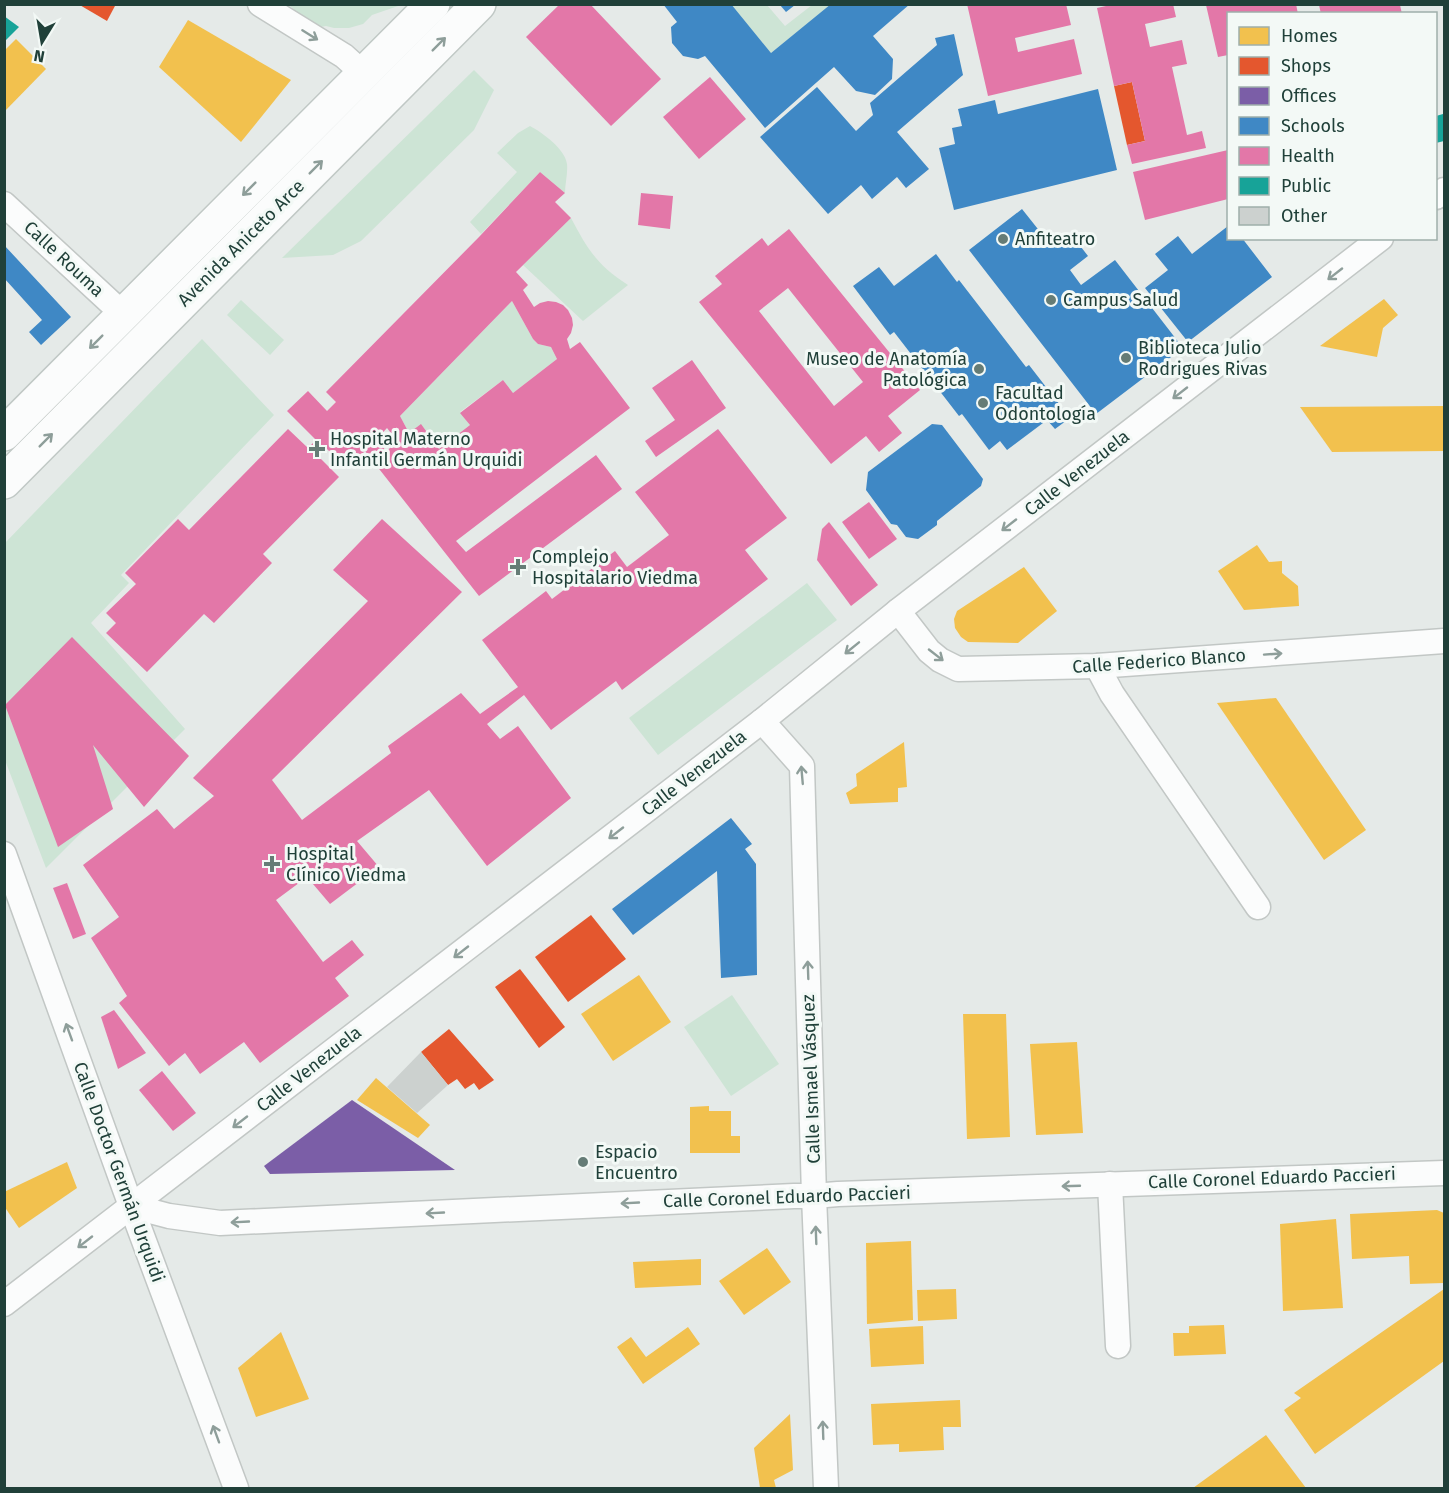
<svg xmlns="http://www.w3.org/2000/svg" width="1449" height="1493" font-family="'Fira Sans',sans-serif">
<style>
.green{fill:#cde4d5}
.homes{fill:#f2c14e}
.shops{fill:#e4572e}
.offices{fill:#7b5ea7}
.schools{fill:#3f88c5}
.health{fill:#e377a8;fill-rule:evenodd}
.public{fill:#17a398}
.building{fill:#ccd1cf}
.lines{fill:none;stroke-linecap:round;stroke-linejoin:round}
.street-casing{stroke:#c2c7c5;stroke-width:27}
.secondary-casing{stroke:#c0c8c5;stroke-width:36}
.street{stroke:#fbfcfc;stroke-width:24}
.secondary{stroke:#fbfcfc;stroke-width:33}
.oneway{stroke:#8e9e9a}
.poi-dot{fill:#657c76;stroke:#f3f9f6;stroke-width:2}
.labels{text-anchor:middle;stroke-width:6;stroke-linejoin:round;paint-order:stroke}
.poi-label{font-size:18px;fill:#204039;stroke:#f3f9f6;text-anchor:start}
.street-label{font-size:18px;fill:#204039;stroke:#f3f9f6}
</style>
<rect width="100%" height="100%" fill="#e5eae8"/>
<!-- green -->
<g class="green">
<path d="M288 5H401L372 15 363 24 349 28H334L326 26 315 28 295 15 293 8Z"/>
<path d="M731 5H767L785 26 812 5H831L771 53Z"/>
<path d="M474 70 494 90 474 130 361 241 333 255 282 258Z"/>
<path d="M530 126C543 133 565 149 567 164 568 173 565 184 565 193L540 172 481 234 470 222 517 172 497 153 518 133Z"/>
<path d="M571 218C588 250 597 265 628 285L583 321 523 265Z"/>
<path d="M241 300 284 340 270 355 227 315Z"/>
<path d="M512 301 533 339 538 344 551 347 557 359 513 393 503 380 460 412 470 425 439 449 421 425 409 433 400 416Z"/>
<path d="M202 339 274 415 121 575 129 583 91 623 185 729 46 868 5 760V543Z"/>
<path d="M807 583 837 620 658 755 629 718Z"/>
<path d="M732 995 779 1064 731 1096 684 1027Z"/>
</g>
<!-- homes -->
<g class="homes">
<path d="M188 20 291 80 241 142 159 67Z"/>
<path d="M16 39 46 69 4 112V51Z"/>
<path d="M1384 299 1398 315 1383 328 1377 357 1320 346Z"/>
<path d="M1444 406V451L1332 452 1300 407Z"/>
<path d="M1257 545 1269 562 1282 561V573L1298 586 1299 606 1244 610 1218 571Z"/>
<path d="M1024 567 1057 611 1018 643 968 642 961 637 955 628 954 619 957 611Z"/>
<path d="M1276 698 1366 830 1324 860 1217 703Z"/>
<path d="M904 742 907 787 898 788V802L850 804 846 793 857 786 856 774Z"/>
<path d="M639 975 671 1022 613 1061 581 1014Z"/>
<path d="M963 1014H1006L1010 1137 967 1139Z"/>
<path d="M1077 1042 1083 1133 1036 1135 1030 1044Z"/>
<path d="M376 1078 430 1125 418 1138 357 1100Z"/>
<path d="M709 1106V1111H731V1136H740V1153H690V1107Z"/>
<path d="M67 1162 77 1188 19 1228 4 1206V1192Z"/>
<path d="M1437 1210 1444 1213V1283L1410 1284 1409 1256 1352 1259 1350 1214Z"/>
<path d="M1336 1219 1343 1308 1283 1311 1280 1224Z"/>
<path d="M911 1241 913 1320 867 1324 866 1243Z"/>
<path d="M767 1248 791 1282 744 1315 719 1281Z"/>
<path d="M701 1259V1285L635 1288 633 1262Z"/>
<path d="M956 1289 957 1319 918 1321 917 1290Z"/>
<path d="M1444 1289V1361L1315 1454 1284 1410 1301 1398 1294 1393Z"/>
<path d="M1224 1325 1226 1354 1174 1356 1173 1333H1189V1326Z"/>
<path d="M923 1326 924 1364 871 1367 869 1329Z"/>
<path d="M688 1327 700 1344 643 1384 617 1347 631 1337 646 1357Z"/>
<path d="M281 1332 309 1399 256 1417 238 1368Z"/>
<path d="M960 1400 961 1427H943L944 1450 899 1452V1444L873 1445 871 1404Z"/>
<path d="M790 1414 793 1470 774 1480 776 1488H760L754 1448Z"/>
<path d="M1266 1435 1306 1488H1193Z"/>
</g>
<!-- shops -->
<g class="shops">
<path d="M78 4H116L107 21Z"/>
<path d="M1132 82 1145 141 1127 145 1114 86Z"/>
<path d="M591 915 626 959 568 1002 535 957Z"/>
<path d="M520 969 565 1027 539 1048 495 987Z"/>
<path d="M449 1029 494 1080 479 1090 474 1083 465 1089 457 1079 448 1085 421 1052Z"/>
</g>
<!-- offices -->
<path class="offices" d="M352 1100 455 1170 270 1174 264 1166Z"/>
<!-- schools -->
<g class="schools">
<path d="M663 4H731L771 53 831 4H910L873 36 893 59 892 79 875 95 856 91 834 67 765 128 705 56 698 59 683 56 672 43 671 27 677 22Z"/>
<path d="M780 5H795L786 12Z"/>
<path d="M954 34 963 75 897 132 929 169 906 188 897 177 872 199 861 185 828 214 760 137 817 87 856 131 873 115 870 103 937 45 935 38Z"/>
<path d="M1098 89 1117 170 954 210 939 148 955 144 952 128 962 126 958 109 995 100 998 114Z"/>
<path d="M1022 209 1053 248 1071 234 1088 256 1070 270 1081 285 1115 260 1183 348 1096 414 969 250Z"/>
<path d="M1228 226V238H1242L1272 277 1188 342 1145 288 1168 270 1155 254 1178 236 1192 254Z"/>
<path d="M4 245 71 317 41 345 29 332 42 320 4 278Z"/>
<path d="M936 254 957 282 959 280 1026 367 1029 365 1070 418 1055 429 1047 420 1007 450 1000 441 989 450 962 414 959 416 894 332 890 335 853 286 879 267 894 286Z"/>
<path d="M932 424 942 425 983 479 981 486 937 521V525L918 539 906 537 897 525 891 524 866 490 868 472Z"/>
<path d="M731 818 752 844 745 849 756 864 757 975 721 978 717 871 633 935 612 909Z"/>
</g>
<!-- health -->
<g class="health">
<path d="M560 4H590L661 79 611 126 526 37Z"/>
<path d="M967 4H1066L1071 25 1015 38 1018 52 1074 39 1082 74 988 96Z"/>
<path d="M1115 4H1173L1176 17 1145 24 1150 47 1182 40 1187 64 1172 67 1187 135 1202 131 1206 148 1132 164 1127 145 1145 141 1132 82 1114 86 1097 8Z"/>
<path d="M1296 4 1298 14H1228V55L1218 57 1206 5Z"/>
<path d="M1319 5H1400L1402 14H1321Z"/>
<path d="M710 77 746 119 699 159 663 117Z"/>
<path d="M1228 150V199L1145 220 1133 172Z"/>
<path d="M540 172 565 193 555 202 571 218 516 272 528 285 523 290 534 307 540 303 548 301 556 302 563 305 568 310 572 318 573 325 571 333 567 339 570 349 580 342 630 408 456 541 466 552 596 455 622 489 479 596 365 451 347 469 326 448 318 456 339 477 263 554 272 563 214 623 204 614 147 672 106 633 116 623 106 613 136 584 125 573 178 519 189 530 288 429 308 448 316 440 287 411 308 391 327 411 336 402 326 392 479 237ZM512 301 533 339 538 344 551 347 557 359 513 393 503 380 460 413 470 425 439 449 421 424 409 433 400 416ZM387 428 398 442 386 451 377 439Z"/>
<path d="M641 193 673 196 670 229 638 225Z"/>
<path d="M789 229 920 390 888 416 902 433 879 452 866 436 831 464 699 302 722 284 715 276 762 238 768 246ZM788 288 863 382 834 406 759 311Z"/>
<path d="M692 360 726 408 656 457 645 441 675 420 652 388Z"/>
<path d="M718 429 787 518 745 550 768 579 622 690 616 681 551 730 524 695 487 724 500 739 518 726 571 798 487 866 429 790 357 841 379 867 330 904 307 877 276 900 323 962 352 940 364 955 335 978 349 996 260 1063 244 1042 200 1074 185 1053 169 1066 119 1003 127 996 91 938 119 917 83 865 157 809 174 829 214 796 193 778 368 601 333 570 382 519 462 592 272 780 302 820 391 753 388 746 461 693 480 714 518 687 482 640 546 591 552 599 615 551 627 567 669 535 635 492Z"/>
<path d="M869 502 897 539 869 559 842 522Z"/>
<path d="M829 522 878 585 851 606 817 560 822 529Z"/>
<path d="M72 637 189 756 144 807 93 745 113 809 58 847 5 705Z"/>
<path d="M67 883 86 934 73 939 53 888Z"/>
<path d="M114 1010 146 1053 118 1069 101 1017Z"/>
<path d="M162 1071 196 1113 173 1131 139 1090Z"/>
</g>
<!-- public -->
<g class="public">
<path d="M4 16 19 27 4 42Z"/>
<path d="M1443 114 1444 115V141L1436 143V116Z"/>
</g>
<!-- building -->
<path class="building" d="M421 1052 448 1085 417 1113 387 1087Z"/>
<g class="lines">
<defs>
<g id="street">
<path d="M260 4 344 56 364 74"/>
<path d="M1436 197 1444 190"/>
<path d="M4 204 123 314"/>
<path d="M898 611 929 651 940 660 958 669 1097 666 1444 641"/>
<path d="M1097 666 1112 694 1258 907"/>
<path d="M762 721 802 766 814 1196 826 1488"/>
<path d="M4 854 131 1206 236 1488"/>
<path d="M1110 1184 1118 1346"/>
<path d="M131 1206 169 1216 220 1223 794 1196H814L838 1194 1444 1173"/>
<path d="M4 1304 762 721 898 611 1381 238"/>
</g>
<g id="secondary">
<path d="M4 434 433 4"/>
<path d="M4 482 479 4"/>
</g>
</defs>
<!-- street casing -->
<use href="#street" class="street-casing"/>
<!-- secondary casing -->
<use href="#secondary" class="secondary-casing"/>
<!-- street -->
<use href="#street" class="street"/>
<!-- secondary -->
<use href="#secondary" class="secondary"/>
</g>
<!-- one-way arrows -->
<defs><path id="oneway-shaft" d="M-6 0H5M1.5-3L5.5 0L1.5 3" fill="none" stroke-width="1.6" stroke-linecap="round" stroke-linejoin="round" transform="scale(1.5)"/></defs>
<g class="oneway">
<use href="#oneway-shaft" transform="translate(310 35) rotate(32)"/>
<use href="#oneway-shaft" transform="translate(439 44) rotate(-45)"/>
<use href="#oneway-shaft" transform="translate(316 167) rotate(-45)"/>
<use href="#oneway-shaft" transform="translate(249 189) rotate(135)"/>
<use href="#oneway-shaft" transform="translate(1335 274) rotate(142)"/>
<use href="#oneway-shaft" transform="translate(96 342) rotate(135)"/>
<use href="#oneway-shaft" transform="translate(1180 393) rotate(142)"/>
<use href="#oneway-shaft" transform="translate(46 440) rotate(-45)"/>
<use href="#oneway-shaft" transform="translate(1009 525) rotate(142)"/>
<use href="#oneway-shaft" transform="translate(852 648) rotate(141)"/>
<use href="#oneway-shaft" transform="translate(1273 654) rotate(-4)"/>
<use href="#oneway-shaft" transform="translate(936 655) rotate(38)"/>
<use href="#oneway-shaft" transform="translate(802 775) rotate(-95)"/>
<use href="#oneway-shaft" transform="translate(616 833) rotate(142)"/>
<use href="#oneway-shaft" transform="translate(461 952) rotate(142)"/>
<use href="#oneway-shaft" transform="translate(808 970) rotate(-92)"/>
<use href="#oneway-shaft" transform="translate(69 1032) rotate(-110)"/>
<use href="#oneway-shaft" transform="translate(240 1122) rotate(142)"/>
<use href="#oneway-shaft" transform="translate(1071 1186) rotate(178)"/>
<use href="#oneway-shaft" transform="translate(630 1203) rotate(177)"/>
<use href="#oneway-shaft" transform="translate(435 1213) rotate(177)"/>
<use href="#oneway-shaft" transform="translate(240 1222) rotate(177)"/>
<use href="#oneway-shaft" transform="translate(816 1235) rotate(-92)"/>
<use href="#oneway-shaft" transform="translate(85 1242) rotate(142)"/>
<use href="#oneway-shaft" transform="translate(823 1430) rotate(-92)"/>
<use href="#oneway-shaft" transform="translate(216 1434) rotate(-110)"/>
</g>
<!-- markers -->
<g class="poi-dot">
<circle cx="1003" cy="239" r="6"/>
<circle cx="1051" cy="300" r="6"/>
<circle cx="1126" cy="358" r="6"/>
<circle cx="979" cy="369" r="6"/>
<circle cx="983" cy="403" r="6"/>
<path d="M314 440h6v6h6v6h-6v6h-6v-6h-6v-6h6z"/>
<path d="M515 558h6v6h6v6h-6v6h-6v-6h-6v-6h6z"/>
<path d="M269 855h6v6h6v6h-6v6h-6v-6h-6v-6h6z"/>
<circle cx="583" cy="1162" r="6"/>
</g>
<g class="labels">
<!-- poi labels -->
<g class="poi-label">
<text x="1015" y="245">Anfiteatro</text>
<text x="1063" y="306">Campus Salud</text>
<text x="1138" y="354">Biblioteca Julio<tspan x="1138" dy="21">Rodrigues Rivas</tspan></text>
<text x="967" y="365" text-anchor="end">Museo de Anatomía<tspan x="967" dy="21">Patológica</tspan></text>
<text x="995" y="399">Facultad<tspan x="995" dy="21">Odontología</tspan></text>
<text x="330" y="445">Hospital Materno<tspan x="330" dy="21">Infantil Germán Urquidi</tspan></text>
<text x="532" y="563">Complejo<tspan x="532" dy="21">Hospitalario Viedma</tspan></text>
<text x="286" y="860">Hospital<tspan x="286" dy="21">Clínico Viedma</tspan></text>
<text x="595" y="1158">Espacio<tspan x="595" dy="21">Encuentro</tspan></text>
</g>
<!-- street labels -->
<g class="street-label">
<text transform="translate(241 243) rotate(-45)" y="6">Avenida Aniceto Arce</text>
<text transform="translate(64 259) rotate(43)" y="6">Calle Rouma</text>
<text transform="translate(1077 473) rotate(-38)" y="6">Calle Venezuela</text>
<text transform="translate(1159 661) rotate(-4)" y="6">Calle Federico Blanco</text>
<text transform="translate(694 773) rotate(-38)" y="6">Calle Venezuela</text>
<text transform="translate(309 1069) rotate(-38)" y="6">Calle Venezuela</text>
<text transform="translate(811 1079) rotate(-92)" y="6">Calle Ismael Vásquez</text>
<text transform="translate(119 1172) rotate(70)" y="6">Calle Doctor Germán Urquidi</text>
<text transform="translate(1272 1178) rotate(-2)" y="6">Calle Coronel Eduardo Paccieri</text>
<text transform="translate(787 1197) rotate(-2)" y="6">Calle Coronel Eduardo Paccieri</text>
</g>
</g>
<!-- border -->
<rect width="1449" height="1493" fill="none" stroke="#204039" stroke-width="12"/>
<!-- legend -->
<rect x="1227" y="12" width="210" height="228" fill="#f3f9f6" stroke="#9fafaa" stroke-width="1.5"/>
<rect x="1239" y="27" width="30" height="18" fill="#f2c14e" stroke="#9fafaa" stroke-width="1.5"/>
<text x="1281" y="42" font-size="18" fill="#204039">Homes</text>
<rect x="1239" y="57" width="30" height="18" fill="#e4572e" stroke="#9fafaa" stroke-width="1.5"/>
<text x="1281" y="72" font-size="18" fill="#204039">Shops</text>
<rect x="1239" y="87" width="30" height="18" fill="#7b5ea7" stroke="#9fafaa" stroke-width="1.5"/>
<text x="1281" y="102" font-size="18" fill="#204039">Offices</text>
<rect x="1239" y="117" width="30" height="18" fill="#3f88c5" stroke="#9fafaa" stroke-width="1.5"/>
<text x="1281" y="132" font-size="18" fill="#204039">Schools</text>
<rect x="1239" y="147" width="30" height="18" fill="#e377a8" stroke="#9fafaa" stroke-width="1.5"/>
<text x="1281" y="162" font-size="18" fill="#204039">Health</text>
<rect x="1239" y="177" width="30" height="18" fill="#17a398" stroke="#9fafaa" stroke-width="1.5"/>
<text x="1281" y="192" font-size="18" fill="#204039">Public</text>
<rect x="1239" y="207" width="30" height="18" fill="#ccd1cf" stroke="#9fafaa" stroke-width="1.5"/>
<text x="1281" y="222" font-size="18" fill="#204039">Other</text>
<!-- north arrow -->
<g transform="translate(42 42) rotate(191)" stroke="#f3f9f6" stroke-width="4.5" paint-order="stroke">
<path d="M0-4.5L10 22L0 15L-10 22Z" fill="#204039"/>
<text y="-9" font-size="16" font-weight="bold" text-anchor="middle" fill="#204039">N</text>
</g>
</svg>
